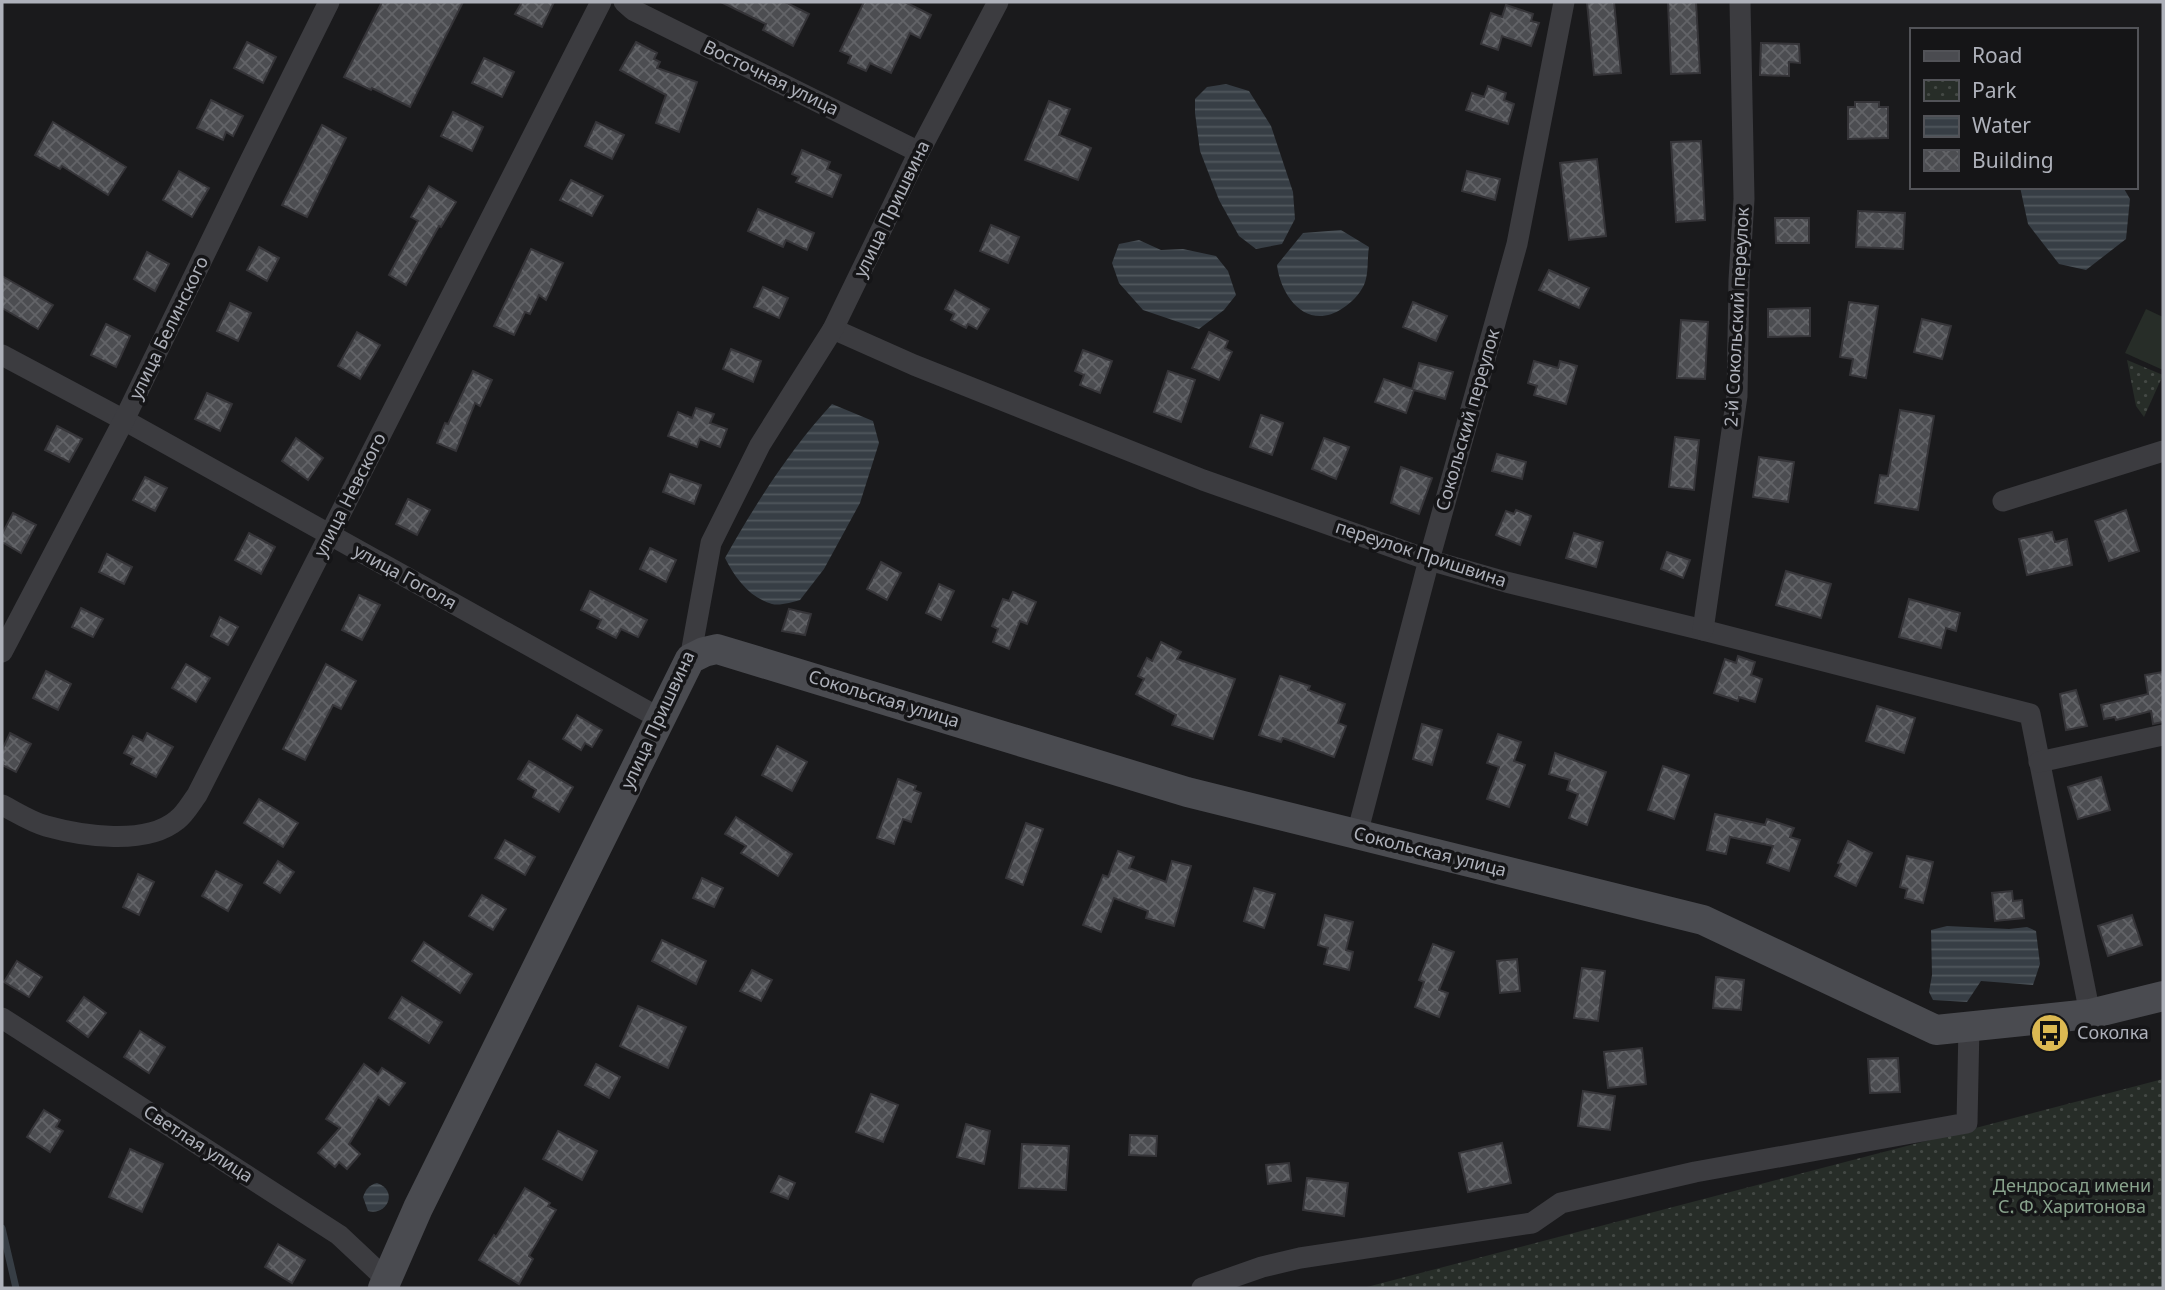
<svg xmlns="http://www.w3.org/2000/svg" width="2165" height="1290" font-family="'Noto Sans',sans-serif">
<style>
.grass{fill:#272d28}
.park{fill:url(#park-dots)}
.water{fill:url(#water-rules)}
.lines{fill:none;stroke-linecap:round;stroke-linejoin:round}
.stream{stroke:#373e45;stroke-width:7}
.building{fill:url(#building-cross-hatch);stroke:#353438;stroke-width:2}
.street{stroke:#3c3c40;stroke-width:21}
.secondary{stroke:#4a4b50;stroke-width:30}
.labels{text-anchor:middle;stroke-width:7;stroke-linejoin:round;paint-order:stroke}
.street-label{font-size:18px;fill:#aeb1ba;stroke:#151517}
.poi-label{font-size:18px;fill:#aeb1ba;stroke:#151517;text-anchor:start}
.park-label{font-size:18px;fill:#88a28c;stroke:#151517}
</style>
<defs>
<pattern id="park-dots" width="8" height="8" patternUnits="userSpaceOnUse" patternTransform="scale(1.75)"><rect width="8" height="8" fill="#272d28"/><path d="M2 2h.1M6 6h.1" fill="none" stroke="#444945" stroke-width="1.8" stroke-linecap="round"/></pattern>
<pattern id="water-rules" width="6" height="5" patternUnits="userSpaceOnUse" patternTransform="scale(1.75)"><rect width="6" height="5" fill="#373e45"/><path d="M0 2.5h6" fill="none" stroke="#51585e"/></pattern>
<pattern id="building-cross-hatch" width="8" height="8" patternUnits="userSpaceOnUse" patternTransform="scale(1.75)"><rect width="8" height="8" fill="#4c4d51"/><path d="M0 0l8 8M0 8l8-8" fill="none" stroke="#636468"/></pattern>
</defs>
<rect width="100%" height="100%" fill="#1a1a1c"/>
<!-- grass -->
<path class="grass" d="M2146 309 2163 317V370L2125 353Z"/>
<!-- park -->
<g class="park">
<path d="M2127 360 2163 375 2144 417 2136 406Z"/>
<path d="M2163 1079V1288H1363Z"/>
</g>
<!-- water -->
<g class="water">
<path d="M1226 84 1249 91 1271 126 1293 192 1295 219 1282 244 1256 249 1239 236 1219 200 1200 151 1195 113V99L1207 87Z"/>
<path d="M2020 187H2123L2130 199 2126 239 2086 270 2059 264 2028 224Z"/>
<path d="M1341 230 1369 247C1367 258 1369 274 1364 285 1359 295 1352 302 1343 308 1308 332 1281 298 1277 265L1303 233Z"/>
<path d="M1139 240 1161 250 1183 249 1216 256 1228 271 1236 295 1224 310 1199 329 1143 310 1119 283 1112 263 1119 244Z"/>
<path d="M832 404 873 421 879 443 860 503 824 569 800 600C792 602 780 606 772 604 750 598 735 578 725 558 756 503 789 451 832 404Z"/>
<path d="M1947 926 2009 929 2027 927 2036 931 2040 964 2033 985 1981 981 1967 1002 1933 1000 1929 992 1932 975 1931 930Z"/>
<path d="M377 1183C399 1191 387 1216 368 1211L363 1197C366 1189 369 1185 377 1183Z"/>
</g>
<g class="lines">
<!-- stream -->
<path class="stream" d="M2 1228 16 1288"/>
</g>
<!-- building -->
<g class="building">
<path d="M382 2H463L410 107 372 88 371 90 344 77Z"/>
<path d="M522 2H554L542 27 515 14Z"/>
<path d="M721 2H785L809 14 793 46 763 30 766 24Z"/>
<path d="M864 2H905L931 15 920 38 910 33 891 73 870 63 866 71 848 63 851 56 840 51Z"/>
<path d="M1587 2H1614L1621 73 1594 75Z"/>
<path d="M1668 2H1696L1700 73 1671 74Z"/>
<path d="M1506 5 1533 14 1531 21 1539 23 1531 46 1502 36 1498 50 1481 44 1491 13 1502 17Z"/>
<path d="M247 42 276 57 263 83 234 68Z"/>
<path d="M636 42 657 53 654 59 660 62 657 68 697 82 679 132 656 123 666 95 620 70Z"/>
<path d="M1761 43 1799 44 1800 63 1789 62V76L1760 75Z"/>
<path d="M484 58 514 72 502 97 472 83Z"/>
<path d="M1488 86 1506 93 1504 100 1514 104 1508 124 1466 110 1472 93 1484 97Z"/>
<path d="M211 100 243 116 233 136 226 132 223 140 197 128Z"/>
<path d="M1049 101 1070 109 1059 135 1091 148 1078 180 1025 160Z"/>
<path d="M1855 102H1879V107H1888V138L1848 139V107H1855Z"/>
<path d="M453 112 483 127 472 151 441 136Z"/>
<path d="M53 122 126 167 108 195 62 166 60 169 35 155Z"/>
<path d="M596 122 624 135 612 159 585 146Z"/>
<path d="M322 125 346 138 307 217 282 205Z"/>
<path d="M1701 141 1705 220 1676 222 1671 142Z"/>
<path d="M802 150 830 162 827 169 841 175 832 197 796 182 799 177 792 174Z"/>
<path d="M1597 159 1606 236 1569 240 1560 163Z"/>
<path d="M179 171 209 188 192 217 163 200Z"/>
<path d="M1467 171 1500 179 1495 200 1462 191Z"/>
<path d="M571 180 603 196 592 216 560 200Z"/>
<path d="M429 186 456 202 441 227 439 226 406 285 389 275 418 221 411 217Z"/>
<path d="M758 209 814 233 807 250 786 240 783 247 748 231Z"/>
<path d="M1858 211 1905 213 1903 249 1856 247Z"/>
<path d="M1775 218H1809V243H1776Z"/>
<path d="M991 225 1019 237 1008 263 980 251Z"/>
<path d="M259 247 279 258 267 281 247 270Z"/>
<path d="M531 249 563 263 546 300 539 295 530 314 525 312 514 335 494 326Z"/>
<path d="M147 252 169 264 155 291 134 279Z"/>
<path d="M1549 270 1589 288 1579 308 1539 290Z"/>
<path d="M2 276 53 305 38 329 2 308Z"/>
<path d="M763 287 788 298 779 318 754 307Z"/>
<path d="M955 290 989 309 977 329 968 324 966 328 951 320 954 314 945 309Z"/>
<path d="M1413 302 1447 316 1436 341 1403 327Z"/>
<path d="M1849 302 1878 306 1866 378 1850 375 1853 359 1840 357Z"/>
<path d="M230 303 251 313 238 341 217 331Z"/>
<path d="M1810 308V336L1768 337V309Z"/>
<path d="M1922 319 1951 326 1942 359 1914 352Z"/>
<path d="M1681 320 1708 322 1705 379 1677 378Z"/>
<path d="M106 324 130 336 116 367 91 355Z"/>
<path d="M357 332 380 345 360 379 338 366Z"/>
<path d="M1209 332 1228 341 1225 348 1232 352 1219 380 1192 368Z"/>
<path d="M731 349 761 361 753 382 723 369Z"/>
<path d="M1083 350 1112 361 1100 393 1080 385 1084 375 1075 371Z"/>
<path d="M1534 361 1558 368 1560 361 1577 366 1566 404 1534 395 1537 386 1528 383Z"/>
<path d="M1419 363 1453 372 1445 399 1414 390 1406 413 1375 402 1384 379 1412 389Z"/>
<path d="M473 371 492 380 480 406 475 403 456 451 437 443 445 423 448 424Z"/>
<path d="M1168 371 1195 380 1181 422 1154 412Z"/>
<path d="M207 393 232 404 220 431 195 419Z"/>
<path d="M696 408 714 414 710 423 727 429 720 447 700 439 697 447 668 436 678 412 692 418Z"/>
<path d="M1900 410 1934 416 1918 510 1875 503 1880 475 1888 476Z"/>
<path d="M1261 415 1283 423 1272 455 1250 447Z"/>
<path d="M57 426 82 439 69 462 45 450Z"/>
<path d="M1675 437 1699 440 1694 490 1669 487Z"/>
<path d="M296 438 323 458 308 480 282 461Z"/>
<path d="M1324 438 1349 447 1336 479 1312 469Z"/>
<path d="M1497 454 1526 462 1522 479 1492 471Z"/>
<path d="M1759 457 1794 462 1788 502 1753 497Z"/>
<path d="M1401 467 1432 478 1419 514 1391 503Z"/>
<path d="M670 474 701 485 694 504 663 492Z"/>
<path d="M145 477 167 488 155 511 133 500Z"/>
<path d="M408 499 430 510 417 535 396 524Z"/>
<path d="M1516 510 1531 516 1520 545 1496 535 1506 511 1514 514Z"/>
<path d="M2126 510 2139 551 2109 561 2095 521Z"/>
<path d="M13 513 36 525 21 553 2 542V534Z"/>
<path d="M2052 532 2055 542 2067 539 2072 565 2027 575 2019 539Z"/>
<path d="M249 533 275 547 261 574 235 560Z"/>
<path d="M1574 533 1603 542 1596 567 1566 558Z"/>
<path d="M650 548 676 560 666 582 640 569Z"/>
<path d="M1667 552 1690 560 1683 578 1661 569Z"/>
<path d="M107 554 132 567 124 584 99 572Z"/>
<path d="M881 562 901 573 887 600 867 589Z"/>
<path d="M1786 571 1831 584 1821 618 1776 605Z"/>
<path d="M939 584 954 591 941 620 926 613Z"/>
<path d="M590 591 647 620 638 637 621 629 616 638 597 628 601 620 581 610Z"/>
<path d="M1013 592 1036 602 1027 624 1020 621 1009 649 993 642 998 629 992 626 1003 599 1009 601Z"/>
<path d="M359 595 380 605 362 640 342 630Z"/>
<path d="M1909 599 1960 613 1956 631 1946 628 1941 648 1899 637Z"/>
<path d="M81 608 103 619 93 637 72 627Z"/>
<path d="M789 609 811 614 805 635 782 631Z"/>
<path d="M220 617 238 627 228 645 211 636Z"/>
<path d="M1161 642 1181 652 1177 659 1235 679 1213 739 1172 725 1176 715 1136 694 1144 679 1138 676 1147 658 1152 661Z"/>
<path d="M1738 656 1755 662 1751 675 1762 679 1755 702 1739 697 1738 701 1714 693 1725 659 1736 663Z"/>
<path d="M186 664 210 678 196 702 172 688Z"/>
<path d="M326 664 356 681 341 709 333 705 305 760 283 749Z"/>
<path d="M46 671 71 684 58 710 33 698Z"/>
<path d="M2163 672V722L2153 724 2151 711 2116 720 2115 717 2104 719 2101 705 2148 694 2145 675Z"/>
<path d="M1280 676 1310 686 1308 690 1345 704 1338 723 1346 726 1334 757 1283 738 1281 742 1259 735Z"/>
<path d="M2076 690 2087 726 2066 730 2060 694Z"/>
<path d="M1877 706 1915 718 1904 753 1866 741Z"/>
<path d="M577 715 602 730 592 747 585 743 581 750 563 739Z"/>
<path d="M1422 724 1442 730 1432 765 1413 759Z"/>
<path d="M10 733 31 744 16 772 2 765V750Z"/>
<path d="M147 733 173 747 156 777 131 764 134 758 124 753 133 736 143 741Z"/>
<path d="M1498 734 1521 742 1514 761 1525 765 1509 807 1487 799 1499 767 1487 763Z"/>
<path d="M777 746 807 762 792 791 762 775Z"/>
<path d="M1555 753 1606 772 1587 825 1569 818 1578 794 1567 790 1570 780 1549 774Z"/>
<path d="M529 761 573 787 559 812 533 797 536 790 518 779Z"/>
<path d="M1663 766 1689 775 1674 819 1648 810Z"/>
<path d="M2101 777 2110 810 2078 819 2068 787Z"/>
<path d="M898 779 916 786 914 790 921 793 911 822 903 819 894 844 877 838Z"/>
<path d="M259 799 298 823 283 847 244 823Z"/>
<path d="M1715 814 1765 825 1767 819 1794 828 1790 837 1800 840 1789 871 1767 863 1773 846 1730 837 1726 854 1707 850Z"/>
<path d="M736 817 792 854 778 876 741 853 746 846 725 834Z"/>
<path d="M1026 823 1043 829 1023 885 1006 878Z"/>
<path d="M505 840 535 857 525 875 495 858Z"/>
<path d="M1848 841 1872 853 1856 886 1835 876 1841 864 1838 863Z"/>
<path d="M1118 851 1134 857 1129 868 1166 882 1172 861 1191 866 1174 926 1146 918 1148 911 1114 898 1101 932 1083 925 1103 875 1108 877Z"/>
<path d="M1907 856 1933 862 1923 903 1905 898 1907 889 1900 887Z"/>
<path d="M278 861 294 872 280 893 264 883Z"/>
<path d="M216 871 242 885 228 911 202 896Z"/>
<path d="M138 874 154 882 139 915 123 907Z"/>
<path d="M702 878 723 888 714 907 693 898Z"/>
<path d="M1254 888 1275 894 1264 928 1244 921Z"/>
<path d="M2012 891 2013 901 2022 900 2024 918 1995 921 1992 893Z"/>
<path d="M482 895 506 909 493 930 469 916Z"/>
<path d="M1325 915 1353 922 1346 950 1353 952 1349 970 1324 964 1328 948 1318 945Z"/>
<path d="M2132 915 2142 945 2108 956 2098 926Z"/>
<path d="M662 940 706 961 696 984 652 961Z"/>
<path d="M424 942 472 974 460 993 412 961Z"/>
<path d="M1433 944 1454 952 1439 990 1448 993 1439 1017 1415 1007 1424 982 1419 980Z"/>
<path d="M1517 959 1520 991 1500 993 1497 961Z"/>
<path d="M17 961 42 977 29 997 4 982Z"/>
<path d="M1582 968 1605 971 1598 1021 1574 1018Z"/>
<path d="M752 970 772 980 761 1001 740 991Z"/>
<path d="M1716 977 1744 980 1741 1010 1713 1008Z"/>
<path d="M84 997 106 1013 88 1037 67 1021Z"/>
<path d="M402 997 442 1022 429 1043 389 1018Z"/>
<path d="M638 1006 686 1027 668 1068 620 1046Z"/>
<path d="M140 1031 165 1047 149 1073 124 1057Z"/>
<path d="M1642 1048 1646 1084 1608 1088 1604 1052Z"/>
<path d="M1898 1058 1900 1092 1870 1093 1868 1059Z"/>
<path d="M364 1064 378 1074 382 1068 405 1083 389 1105 378 1097 349 1144 360 1154 347 1169 339 1162 335 1167 318 1153 340 1128 326 1119Z"/>
<path d="M596 1064 620 1077 609 1098 585 1085Z"/>
<path d="M1583 1091 1615 1096 1610 1130 1578 1126Z"/>
<path d="M871 1094 898 1105 883 1142 856 1132Z"/>
<path d="M44 1110 60 1120 56 1127 63 1131 50 1152 27 1137Z"/>
<path d="M966 1124 990 1131 984 1164 957 1157Z"/>
<path d="M558 1131 597 1151 582 1180 543 1159Z"/>
<path d="M1130 1135 1157 1136 1156 1156 1129 1155Z"/>
<path d="M1502 1143 1511 1183 1468 1192 1459 1153Z"/>
<path d="M1022 1144 1069 1146 1066 1190 1019 1188Z"/>
<path d="M130 1149 163 1164 142 1212 109 1197Z"/>
<path d="M1289 1163 1291 1181 1268 1184 1266 1165Z"/>
<path d="M779 1176 795 1183 788 1199 771 1192Z"/>
<path d="M1307 1178 1348 1183 1344 1216 1303 1210Z"/>
<path d="M525 1188 550 1203 548 1206 556 1210 529 1256 533 1259 519 1284 479 1260 494 1235 496 1237Z"/>
<path d="M278 1244 305 1260 292 1283 265 1267Z"/>
</g>
<g class="lines">
<!-- street -->
<g class="street">
<path d="M624 2 633 10 919 152"/>
<path d="M833 329 914 365 1203 480 1429 560 1506 582 1703 630 2030 714 2090 1014"/>
<path d="M2 355 124 420 661 719"/>
<path d="M2003 501 2163 451"/>
<path d="M1703 630 1737 396 1739 280 1744 199 1740 2"/>
<path d="M2 652 124 420 245 171 329 2"/>
<path d="M690 659 711 543 760 445 833 329 919 152 998 2"/>
<path d="M2039 762 2163 735"/>
<path d="M2 805C16 812 31 822 46 826 82 836 146 846 177 820 185 814 191 803 197 795L601 2"/>
<path d="M1357 834 1429 560 1517 244 1564 2"/>
<path d="M2 1018 339 1235 387 1280"/>
<path d="M1202 1288 1262 1267 1300 1258 1532 1223 1561 1203 1695 1172 1967 1123 1969 1026"/>
</g>
<!-- secondary -->
<path class="secondary" d="M383 1288 418 1208 690 659 704 652 717 649 1187 792 1703 920 1936 1030 2090 1014 2163 996"/>
</g>
<!-- icons -->
<defs>
<symbol id="bus-disc" viewBox="-11 -11 22 22"><circle r="9.5" fill="#dcb952" stroke="#151517"/><path d="M-5-6H5V4H4V6H2V4H-2V6H-4V4H-5ZM-3.5-4V0h7V-4ZM-3.5 1.2v1.5H-2V1.2ZM2 1.2v1.5H3.5V1.2Z" fill="#111"/></symbol>
</defs>
<g fill-rule="evenodd">
<use href="#bus-disc" x="2028" y="1011" width="44" height="44"/>
</g>
<g class="labels">
<!-- street labels -->
<g class="street-label">
<text transform="translate(771 78) rotate(26)" y="6">Восточная улица</text>
<text transform="translate(892 209) rotate(-64)" y="6">улица Пришвина</text>
<text transform="translate(1737 317) rotate(-87)" y="6">2-й Сокольский переулок</text>
<text transform="translate(169 328) rotate(-64)" y="6">улица Белинского</text>
<text transform="translate(1468 420) rotate(-74)" y="6">Сокольский переулок</text>
<text transform="translate(350 495) rotate(-63)" y="6">улица Невского</text>
<text transform="translate(1421 554) rotate(18)" y="6">переулок Пришвина</text>
<text transform="translate(405 577) rotate(29)" y="6">улица Гоголя</text>
<text transform="translate(884 699) rotate(17)" y="6">Сокольская улица</text>
<text transform="translate(658 720) rotate(-65)" y="6">улица Пришвина</text>
<text transform="translate(1430 852) rotate(14)" y="6">Сокольская улица</text>
<text transform="translate(198 1144) rotate(33)" y="6">Светлая улица</text>
</g>
<!-- poi labels -->
<g class="poi-label">
<text x="2077" y="1039">Соколка</text>
</g>
<!-- park labels -->
<g class="park-label">
<text x="2072" y="1192">Дендросад имени<tspan x="2072" dy="21">С. Ф. Харитонова</tspan></text>
</g>
</g>
<!-- border -->
<rect width="2165" height="1290" fill="none" stroke="#aeb1ba" stroke-width="7"/>
<!-- legend -->
<rect x="1910" y="28" width="228" height="161" fill="#151517" stroke="#525358" stroke-width="2"/>
<rect x="1924" y="51" width="35" height="10" fill="#4a4b50" stroke="#525358" stroke-width="2"/>
<text x="1972" y="63" font-size="21" fill="#aeb1ba">Road</text>
<rect x="1924" y="80" width="35" height="21" fill="url(#park-dots)" stroke="#525358" stroke-width="2"/>
<text x="1972" y="98" font-size="21" fill="#aeb1ba">Park</text>
<rect x="1924" y="116" width="35" height="21" fill="url(#water-rules)" stroke="#525358" stroke-width="2"/>
<text x="1972" y="133" font-size="21" fill="#aeb1ba">Water</text>
<rect x="1924" y="150" width="35" height="21" fill="url(#building-cross-hatch)" stroke="#525358" stroke-width="2"/>
<text x="1972" y="168" font-size="21" fill="#aeb1ba">Building</text>
</svg>
